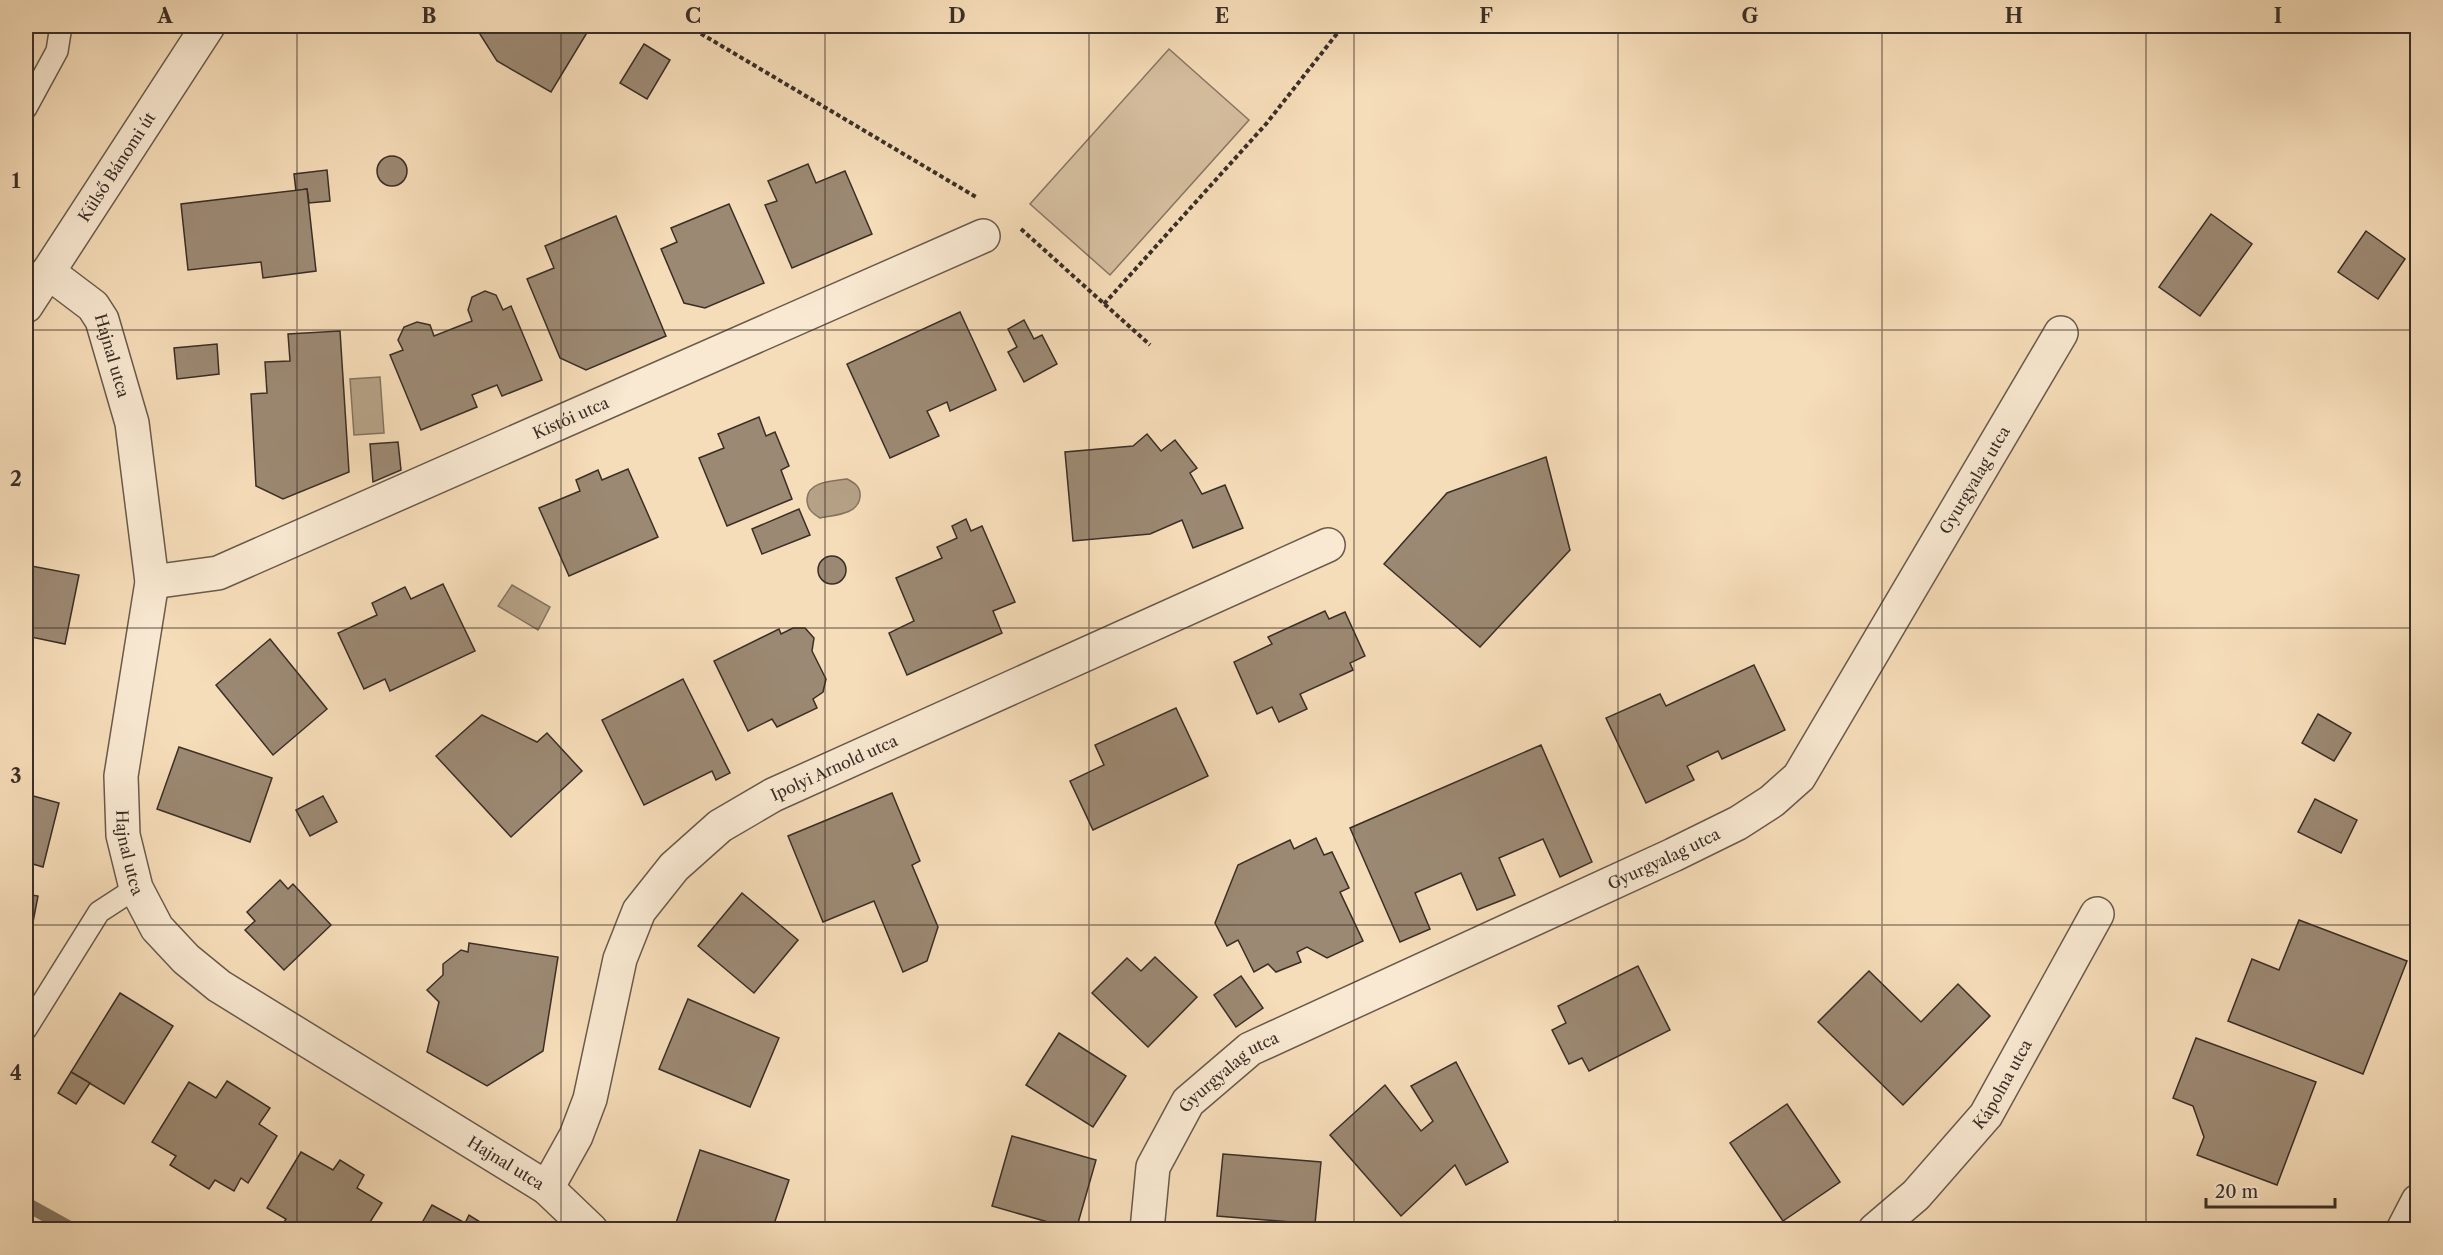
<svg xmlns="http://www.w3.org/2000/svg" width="2443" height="1255" font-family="'Libre Caslon Text',serif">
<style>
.green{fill:#d6bfa0;stroke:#887664;stroke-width:1.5}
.water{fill:#b6a287;stroke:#847461;stroke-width:1.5}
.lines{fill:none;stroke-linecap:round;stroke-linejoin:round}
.stream{stroke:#847461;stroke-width:14}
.building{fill:#9c8973;stroke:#3a2e27;stroke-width:1.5}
.lane-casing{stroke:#695a4c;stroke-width:24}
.street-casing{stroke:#695a4c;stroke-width:36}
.path{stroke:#3a2e27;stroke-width:4;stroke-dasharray:4.5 3;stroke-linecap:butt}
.lane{stroke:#f9e9d2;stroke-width:21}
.street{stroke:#f9e9d2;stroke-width:33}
.grid{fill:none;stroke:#3a2e27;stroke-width:1.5;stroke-opacity:0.55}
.labels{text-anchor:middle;stroke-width:6;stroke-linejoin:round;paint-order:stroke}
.street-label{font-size:16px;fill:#3a2e27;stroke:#f9e9d2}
.neatline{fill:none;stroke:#3a2e27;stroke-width:2}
.grid-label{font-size:20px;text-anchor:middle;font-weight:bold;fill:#3a2e27}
</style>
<rect width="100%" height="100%" fill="#f6ddb9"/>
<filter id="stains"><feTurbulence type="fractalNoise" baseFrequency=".00333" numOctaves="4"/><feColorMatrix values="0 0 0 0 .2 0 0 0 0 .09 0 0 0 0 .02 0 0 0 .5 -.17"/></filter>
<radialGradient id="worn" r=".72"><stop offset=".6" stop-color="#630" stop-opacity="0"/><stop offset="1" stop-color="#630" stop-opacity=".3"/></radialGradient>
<!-- green -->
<path class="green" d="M1169 49 1249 120 1110 275 1030 204Z"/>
<!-- water -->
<g class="water">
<path d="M380 377 384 433 354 435 350 379Z"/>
<path d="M847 479C855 483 861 487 860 497 858 515 834 515 820 518 812 513 807 509 807 499 808 481 833 481 847 479Z"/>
<path d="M512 585 550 607 538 630 498 606Z"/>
</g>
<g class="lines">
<!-- stream -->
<path class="stream" d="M26 1204 73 1230"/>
</g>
<!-- building -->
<g class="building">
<path d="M481 26H591L551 92 497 61 478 31Z"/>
<path d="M644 44 670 60 647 99 620 83Z"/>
<circle cx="392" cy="171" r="15"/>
<path d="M808 164 816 183 845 171 872 234 792 268 765 205 777 201 768 181Z"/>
<path d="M327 170 330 201 309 203 307 189 296 191 294 174Z"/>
<path d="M307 189 316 271 263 278 261 262 188 270 181 204Z"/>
<path d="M729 204 764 283 705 308 684 303 661 249 677 242 671 228Z"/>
<path d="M2211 214 2252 244 2200 316 2159 287Z"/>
<path d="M616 216 666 336 586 370 560 358 527 279 554 268 545 246Z"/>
<path d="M2366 231 2405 259 2378 299 2338 272Z"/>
<path d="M485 291 496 295 503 310 511 306 542 380 502 396 497 385 472 395 477 407 421 430 390 355 403 350 398 340 404 327 417 322 430 325 434 336 472 321 468 310 472 297Z"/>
<path d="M960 312 996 390 950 411 947 402 927 411 939 436 890 458 847 364Z"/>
<path d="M1024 320 1034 339 1042 335 1057 364 1024 382 1008 352 1017 347 1008 329Z"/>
<path d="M340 331 349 472 283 499 256 486 251 394 267 393 265 362 290 361 288 334Z"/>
<path d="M217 344 219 374 177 379 174 348Z"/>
<path d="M759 417 766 436 775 432 789 466 781 470 792 499 727 526 699 458 724 448 718 434Z"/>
<path d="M1147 434 1161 451 1175 440 1197 468 1190 473 1202 494 1225 485 1243 528 1193 548 1182 520 1150 534 1073 541 1065 452 1133 446Z"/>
<path d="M398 442 401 470 373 482 370 444Z"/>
<path d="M1546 457 1570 550 1480 647 1384 564 1447 493Z"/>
<path d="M628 469 658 537 569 576 539 508 580 491 576 480 598 470 602 480Z"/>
<path d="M799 509 810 535 762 554 752 529Z"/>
<path d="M966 519 971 531 982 526 1015 602 993 611 1002 633 907 675 889 633 914 621 896 578 942 558 937 547 957 538 952 526Z"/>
<circle cx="832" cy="570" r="14"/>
<path d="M26 565 79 575 65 644 26 636Z"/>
<path d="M443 584 475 651 390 691 385 679 364 689 338 633 377 615 372 603 405 587 411 599Z"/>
<path d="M1325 611 1329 619 1345 612 1365 656 1350 663 1353 670 1300 694 1307 709 1279 722 1272 707 1257 714 1234 662 1272 644 1268 637Z"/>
<path d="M793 628H805L814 638 812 651 826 679 823 692 813 699 817 708 777 727 772 719 748 731 714 661 779 629 781 634Z"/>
<path d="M270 639 327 709 273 755 216 685Z"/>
<path d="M1754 665 1785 730 1722 759 1718 751 1687 766 1694 780 1646 803 1606 718 1660 694 1666 706Z"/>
<path d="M683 679 730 773 716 780 712 771 644 805 602 720Z"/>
<path d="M1176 708 1208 776 1093 830 1070 781 1104 765 1095 745Z"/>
<path d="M2318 714 2351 733 2334 761 2302 743Z"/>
<path d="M482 715 537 742 547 733 582 771 511 837 436 756Z"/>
<path d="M1541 745 1592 862 1560 877 1543 839 1499 858 1515 895 1477 910 1461 873 1415 893 1430 929 1400 942 1350 828Z"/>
<path d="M179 747 272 778 250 842 157 809Z"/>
<path d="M892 793 920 861 912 865 938 927 927 961 903 972 874 901 823 922 788 836Z"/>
<path d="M26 794 59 803 43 867 26 862Z"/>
<path d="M323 796 337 822 310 836 296 810Z"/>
<path d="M2315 799 2357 820 2341 853 2298 832Z"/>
<path d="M1316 838 1324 855 1332 852 1349 888 1340 892 1363 941 1327 958 1307 947 1297 952 1301 962 1276 972 1268 964 1254 972 1238 940 1227 946 1215 923 1238 865 1290 840 1294 849Z"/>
<path d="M280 880 288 889 293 884 331 925 284 970 245 930 255 921 247 912Z"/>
<path d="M742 893 798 940 754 993 698 946Z"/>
<path d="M26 894 38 896 26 958Z"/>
<path d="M2299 920 2407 961 2363 1074 2228 1021 2252 959 2279 970Z"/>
<path d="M469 943 558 957 543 1051 487 1086 427 1052 439 1002 427 990 443 975V964L461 950 468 952Z"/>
<path d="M1155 957 1197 997 1148 1047 1092 993 1127 958 1141 971Z"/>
<path d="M1638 966 1670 1030 1589 1071 1582 1058 1569 1064 1552 1030 1566 1023 1558 1006Z"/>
<path d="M1869 971 1921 1022 1958 984 1990 1016 1903 1105 1818 1022Z"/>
<path d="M1241 976 1263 1008 1236 1027 1214 995Z"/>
<path d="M120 993 173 1026 124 1104 71 1072Z"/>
<path d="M688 999 779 1038 750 1107 659 1069Z"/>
<path d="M1059 1033 1126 1076 1093 1127 1026 1085Z"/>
<path d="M2196 1038 2316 1082 2277 1185 2197 1155 2204 1137 2193 1106 2173 1098Z"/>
<path d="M1456 1062 1508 1162 1466 1185 1455 1165 1401 1216 1330 1135 1385 1085 1421 1131 1433 1121 1411 1086Z"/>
<path d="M71 1072 90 1083 76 1104 58 1093Z"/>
<path d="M227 1081 270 1108 259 1124 277 1136 248 1183 241 1178 234 1191 215 1180 209 1189 170 1165 176 1156 152 1142 189 1082 216 1098Z"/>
<path d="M1787 1104 1840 1182 1783 1221 1730 1143Z"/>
<path d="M1012 1136 1096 1160 1076 1230 992 1206Z"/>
<path d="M700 1150 789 1180 772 1230H686L675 1226Z"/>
<path d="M301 1152 333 1170 340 1160 364 1175 357 1188 382 1203 365 1230H279L286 1219 267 1208Z"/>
<path d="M1223 1154 1321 1162 1315 1224 1217 1216Z"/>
<path d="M432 1205 465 1223 469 1215 493 1230H418Z"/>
<path d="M1615 1221 1620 1230H1603Z"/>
</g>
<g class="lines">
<defs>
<g id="lane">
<path d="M26 108 57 51 61 26"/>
<path d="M26 1029 99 912 136 888"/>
</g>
<g id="street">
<path id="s1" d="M48 272 93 306 102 320 132 423 152 582 121 776 123 835 136 888 157 928 186 959 219 986 547 1188 591 1230"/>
<path id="s2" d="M26 306 208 26"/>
<path id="s3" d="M152 582 218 573 983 236"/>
<path id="s4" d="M547 1188 576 1136 590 1099 620 959 639 911 674 867 720 826 773 795 1328 545"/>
<path id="s5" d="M1147 1230 1153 1167 1188 1102 1250 1049 1673 855 1738 823 1772 801 1799 777 2061 333"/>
<path id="s6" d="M1875 1230 1916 1195 1986 1115 2097 914"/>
<path d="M2403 1230 2418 1201"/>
</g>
</defs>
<!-- lane casing -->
<use href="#lane" class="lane-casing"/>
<!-- street casing -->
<use href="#street" class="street-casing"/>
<!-- path -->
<g class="path">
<path d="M688 26 976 197"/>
<path d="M1021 229 1150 345"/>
<path d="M1104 304 1266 124 1343 26"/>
</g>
<!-- lane -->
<use href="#lane" class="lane"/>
<!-- street -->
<use href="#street" class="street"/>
</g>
<!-- grid -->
<path class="grid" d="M297 26V1230M561 26V1230M825 26V1230M1089 26V1230M1354 26V1230M1618 26V1230M1882 26V1230M2146 26V1230M26 330H2418M26 628H2418M26 925H2418"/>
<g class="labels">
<!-- street labels -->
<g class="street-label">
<text dy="6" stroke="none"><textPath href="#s2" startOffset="166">Külső Bánomi út</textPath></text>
<text dy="6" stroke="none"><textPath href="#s1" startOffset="110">Hajnal utca</textPath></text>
<text dy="6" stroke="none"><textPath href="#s3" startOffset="452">Kistói utca</textPath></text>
<text dy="6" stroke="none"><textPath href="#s5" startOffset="1178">Gyurgyalag utca</textPath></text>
<text dy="6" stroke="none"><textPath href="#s4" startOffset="540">Ipolyi Arnold utca</textPath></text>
<text dy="6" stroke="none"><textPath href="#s1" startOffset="614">Hajnal utca</textPath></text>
<text dy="6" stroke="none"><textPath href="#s5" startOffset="674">Gyurgyalag utca</textPath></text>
<text dy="6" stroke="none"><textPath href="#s5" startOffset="188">Gyurgyalag utca</textPath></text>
<text dy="6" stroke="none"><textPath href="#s6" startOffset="195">Kápolna utca</textPath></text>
<text dy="6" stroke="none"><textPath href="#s1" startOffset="1118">Hajnal utca</textPath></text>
</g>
</g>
<!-- margin -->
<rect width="2443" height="1255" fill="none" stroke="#f6ddb9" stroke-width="66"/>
<!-- scale -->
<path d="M2206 1198v9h129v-9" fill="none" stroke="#3a2e27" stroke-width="3"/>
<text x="2215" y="1198" font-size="18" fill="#3a2e27" stroke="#f9e9d2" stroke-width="4.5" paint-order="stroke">20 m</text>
<rect x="33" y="33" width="2377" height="1189" class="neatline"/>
<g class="grid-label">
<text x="165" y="23">A</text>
<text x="429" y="23">B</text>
<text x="693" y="23">C</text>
<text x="957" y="23">D</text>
<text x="1222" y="23">E</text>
<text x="1486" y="23">F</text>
<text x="1750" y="23">G</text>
<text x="2014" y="23">H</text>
<text x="2278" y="23">I</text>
<text x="16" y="188">1</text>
<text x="16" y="486">2</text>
<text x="16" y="783">3</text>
<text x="16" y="1080">4</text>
</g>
<rect width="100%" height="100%" filter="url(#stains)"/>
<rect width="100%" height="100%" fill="url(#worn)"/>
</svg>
